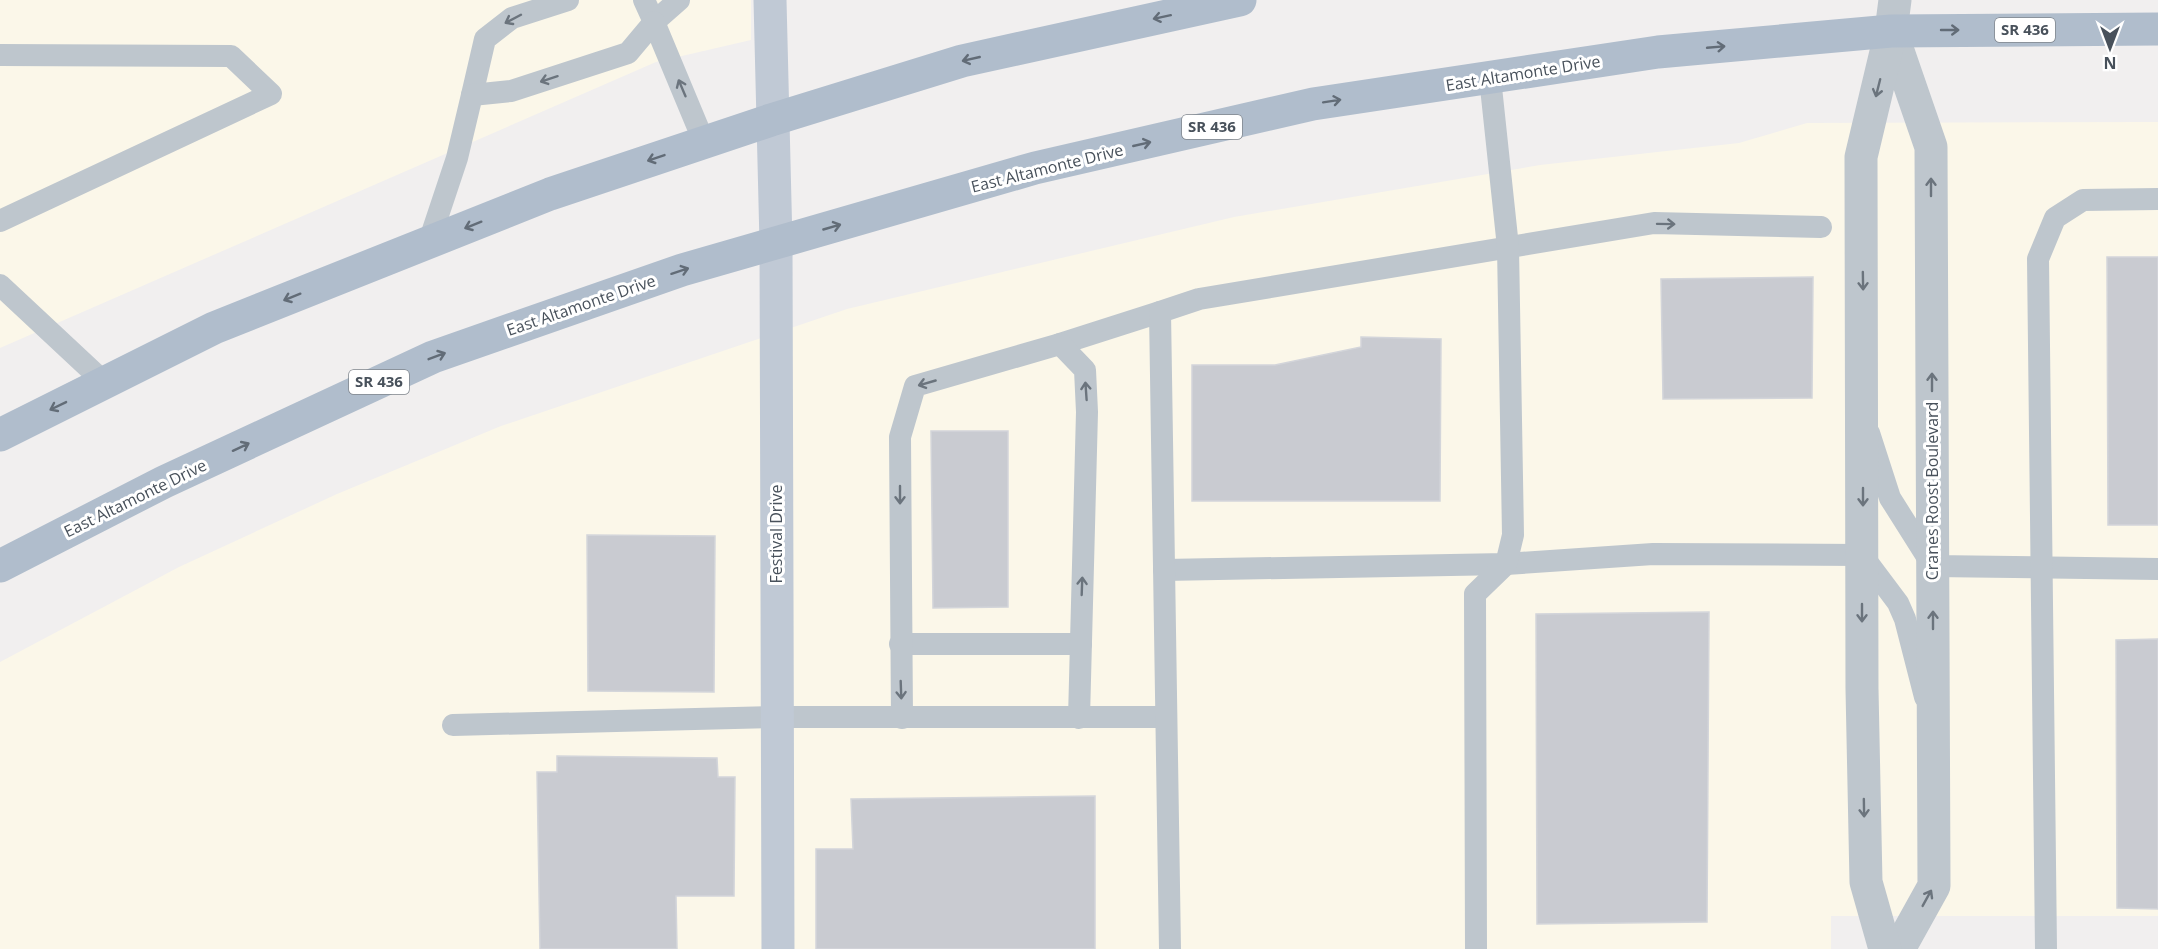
<svg xmlns="http://www.w3.org/2000/svg" width="2158" height="949" font-family="'Open Sans',sans-serif">
<style>
.commercial{fill:#fbf7e9}
.building{fill:#c9cbd1;stroke:#d3d5da;stroke-width:1.5}
.lines{fill:none;stroke-linecap:round;stroke-linejoin:round}
.lane{stroke:#bec6cd;stroke-width:22}
.street{stroke:#bec6cd;stroke-width:33}
.secondary{stroke:#c0c9d5;stroke-width:33}
.primary{stroke:#b0bdcc;stroke-width:33}
.oneway{stroke:#626c77}
.oneway2{stroke:#6b747d}
.labels{text-anchor:middle;stroke-width:6;stroke-linejoin:round;paint-order:stroke}
.shield{fill:#fff;stroke:#7f858c;stroke-width:1.5}
.shield-label{font-size:15px;font-weight:bold;fill:#48515b}
.street-label{font-size:16px;fill:#48515b;stroke:#fff}
</style>
<rect width="100%" height="100%" fill="#f1efef"/>
<!-- commercial -->
<g class="commercial">
<path d="M0 0H751V40L656 62 0 348Z"/>
<path d="M2158 122V916H1831V949H0V662L179 567 337 494 501 426 847 309 1234 217 1540 165 1739 143 1807 123Z"/>
</g>
<!-- building -->
<g class="building">
<path d="M2107 257H2158V525H2108Z"/>
<path d="M1813 277 1812 398 1663 399 1661 279Z"/>
<path d="M1361 337 1441 339 1440 501H1192V365H1275L1361 347Z"/>
<path d="M931 431H1008V607L933 608Z"/>
<path d="M587 535 715 536 714 692 588 691Z"/>
<path d="M1709 612 1707 922 1537 924 1536 614Z"/>
<path d="M2158 639V909L2117 908 2116 640Z"/>
<path d="M557 756 717 758 718 777H735L734 896H676L677 949H540L537 772H557Z"/>
<path d="M1095 796V949H816V849H853L851 799Z"/>
</g>
<g class="lines">
<!-- lane -->
<g class="lane">
<path d="M644 0 654 22 679 0"/>
<path d="M0 55 231 56 271 94 0 221"/>
<path d="M472 95 485 39 512 18 568 0"/>
<path d="M429 242 457 158 472 95 511 91 628 53 654 22 704 142"/>
<path d="M0 285 105 383"/>
<path d="M1060 344 1160 312"/>
<path d="M1869 433 1890 498 1933 566 2158 569"/>
<path d="M1164 570 1506 564 1653 554 1862 555 1898 603 1905 619 1925 697"/>
<path d="M900 644H1081"/>
<path d="M902 718 900 437 915 386 1060 344 1085 370 1087 412 1079 718"/>
<path d="M453 725 776 717H1166"/>
<path d="M1170 949 1160 312 1199 299 1654 223 1821 227"/>
<path d="M1476 949 1475 594 1506 564 1513 535 1508 247 1490 78"/>
<path d="M2046 949 2038 259 2055 218 2083 200 2158 199"/>
</g>
<!-- street -->
<g class="street">
<path d="M1891 31 1931 147 1934 886 1899 949"/>
<path d="M1885 949 1866 882 1862 689 1861 157 1891 31 1895 0"/>
</g>
<!-- secondary -->
<path class="secondary" d="M770 0 776 243 778 949"/>
<!-- primary -->
<g class="primary">
<path d="M0 435 214 328 550 194 771 120 962 61 1240 0"/>
<path d="M0 566 164 482 433 357 682 270 1035 168 1313 104 1658 52 1891 31 2158 29"/>
</g>
</g>
<!-- one-way arrows -->
<defs><path id="oneway-shaft" d="M-6 0H5M1.5-3L5.5 0L1.5 3" fill="none" stroke-width="1.6" stroke-linecap="round" stroke-linejoin="round" transform="scale(1.5)"/></defs>
<g class="oneway">
<use href="#oneway-shaft" transform="translate(1162 17) rotate(168)"/>
<use href="#oneway-shaft" transform="translate(1950 30)"/>
<use href="#oneway-shaft" transform="translate(1716 47) rotate(-5)"/>
<use href="#oneway-shaft" transform="translate(971 59) rotate(167)"/>
<use href="#oneway-shaft" transform="translate(1332 101) rotate(-9)"/>
<use href="#oneway-shaft" transform="translate(1142 144) rotate(-13)"/>
<use href="#oneway-shaft" transform="translate(656 158) rotate(161)"/>
<use href="#oneway-shaft" transform="translate(473 225) rotate(158)"/>
<use href="#oneway-shaft" transform="translate(832 227) rotate(-16)"/>
<use href="#oneway-shaft" transform="translate(680 271) rotate(-18)"/>
<use href="#oneway-shaft" transform="translate(292 297) rotate(158)"/>
<use href="#oneway-shaft" transform="translate(437 356) rotate(-21)"/>
<use href="#oneway-shaft" transform="translate(58 406) rotate(154)"/>
<use href="#oneway-shaft" transform="translate(241 447) rotate(-25)"/>
</g>
<g class="oneway2">
<use href="#oneway-shaft" transform="translate(513 19) rotate(152)"/>
<use href="#oneway-shaft" transform="translate(549 79) rotate(162)"/>
<use href="#oneway-shaft" transform="translate(682 88) rotate(-113)"/>
<use href="#oneway-shaft" transform="translate(1878 88) rotate(104)"/>
<use href="#oneway-shaft" transform="translate(1931 187) rotate(-90)"/>
<use href="#oneway-shaft" transform="translate(1666 224) rotate(1)"/>
<use href="#oneway-shaft" transform="translate(1863 281) rotate(89)"/>
<use href="#oneway-shaft" transform="translate(1932 382) rotate(-90)"/>
<use href="#oneway-shaft" transform="translate(927 383) rotate(164)"/>
<use href="#oneway-shaft" transform="translate(1086 391) rotate(-94)"/>
<use href="#oneway-shaft" transform="translate(900 495) rotate(90)"/>
<use href="#oneway-shaft" transform="translate(1863 497) rotate(90)"/>
<use href="#oneway-shaft" transform="translate(1082 586) rotate(-88)"/>
<use href="#oneway-shaft" transform="translate(1862 613) rotate(90)"/>
<use href="#oneway-shaft" transform="translate(1933 620) rotate(-90)"/>
<use href="#oneway-shaft" transform="translate(901 690) rotate(88)"/>
<use href="#oneway-shaft" transform="translate(1864 808) rotate(89)"/>
<use href="#oneway-shaft" transform="translate(1927 898) rotate(-61)"/>
</g>
<g class="labels">
<!-- shield labels -->
<g class="shield">
<rect x="1995" y="18" width="60" height="24" rx="4.5"/>
<rect x="1182" y="115" width="60" height="24" rx="4.5"/>
<rect x="349" y="370" width="60" height="24" rx="4.5"/>
</g>
<g class="shield-label">
<text x="2025" y="35">SR 436</text>
<text x="1212" y="132">SR 436</text>
<text x="379" y="387">SR 436</text>
</g>
<!-- street labels -->
<g class="street-label">
<text transform="translate(1523 73) rotate(-9)" y="6">East Altamonte Drive</text>
<text transform="translate(1047 168) rotate(-14)" y="6">East Altamonte Drive</text>
<text transform="translate(581 305) rotate(-19)" y="6">East Altamonte Drive</text>
<text transform="translate(1932 491) rotate(-90)" y="6">Cranes Roost Boulevard</text>
<text transform="translate(135 498) rotate(-26)" y="6">East Altamonte Drive</text>
<text transform="translate(776 534) rotate(-90)" y="6">Festival Drive</text>
</g>
</g>
<!-- north arrow -->
<g transform="translate(2110 48) rotate(180)" stroke="#ffffff" stroke-width="4.5" paint-order="stroke">
<path d="M0-4.5L10 22L0 15L-10 22Z" fill="#48515b"/>
<text y="-9" font-size="16" font-weight="bold" text-anchor="middle" fill="#48515b">N</text>
</g>
</svg>
